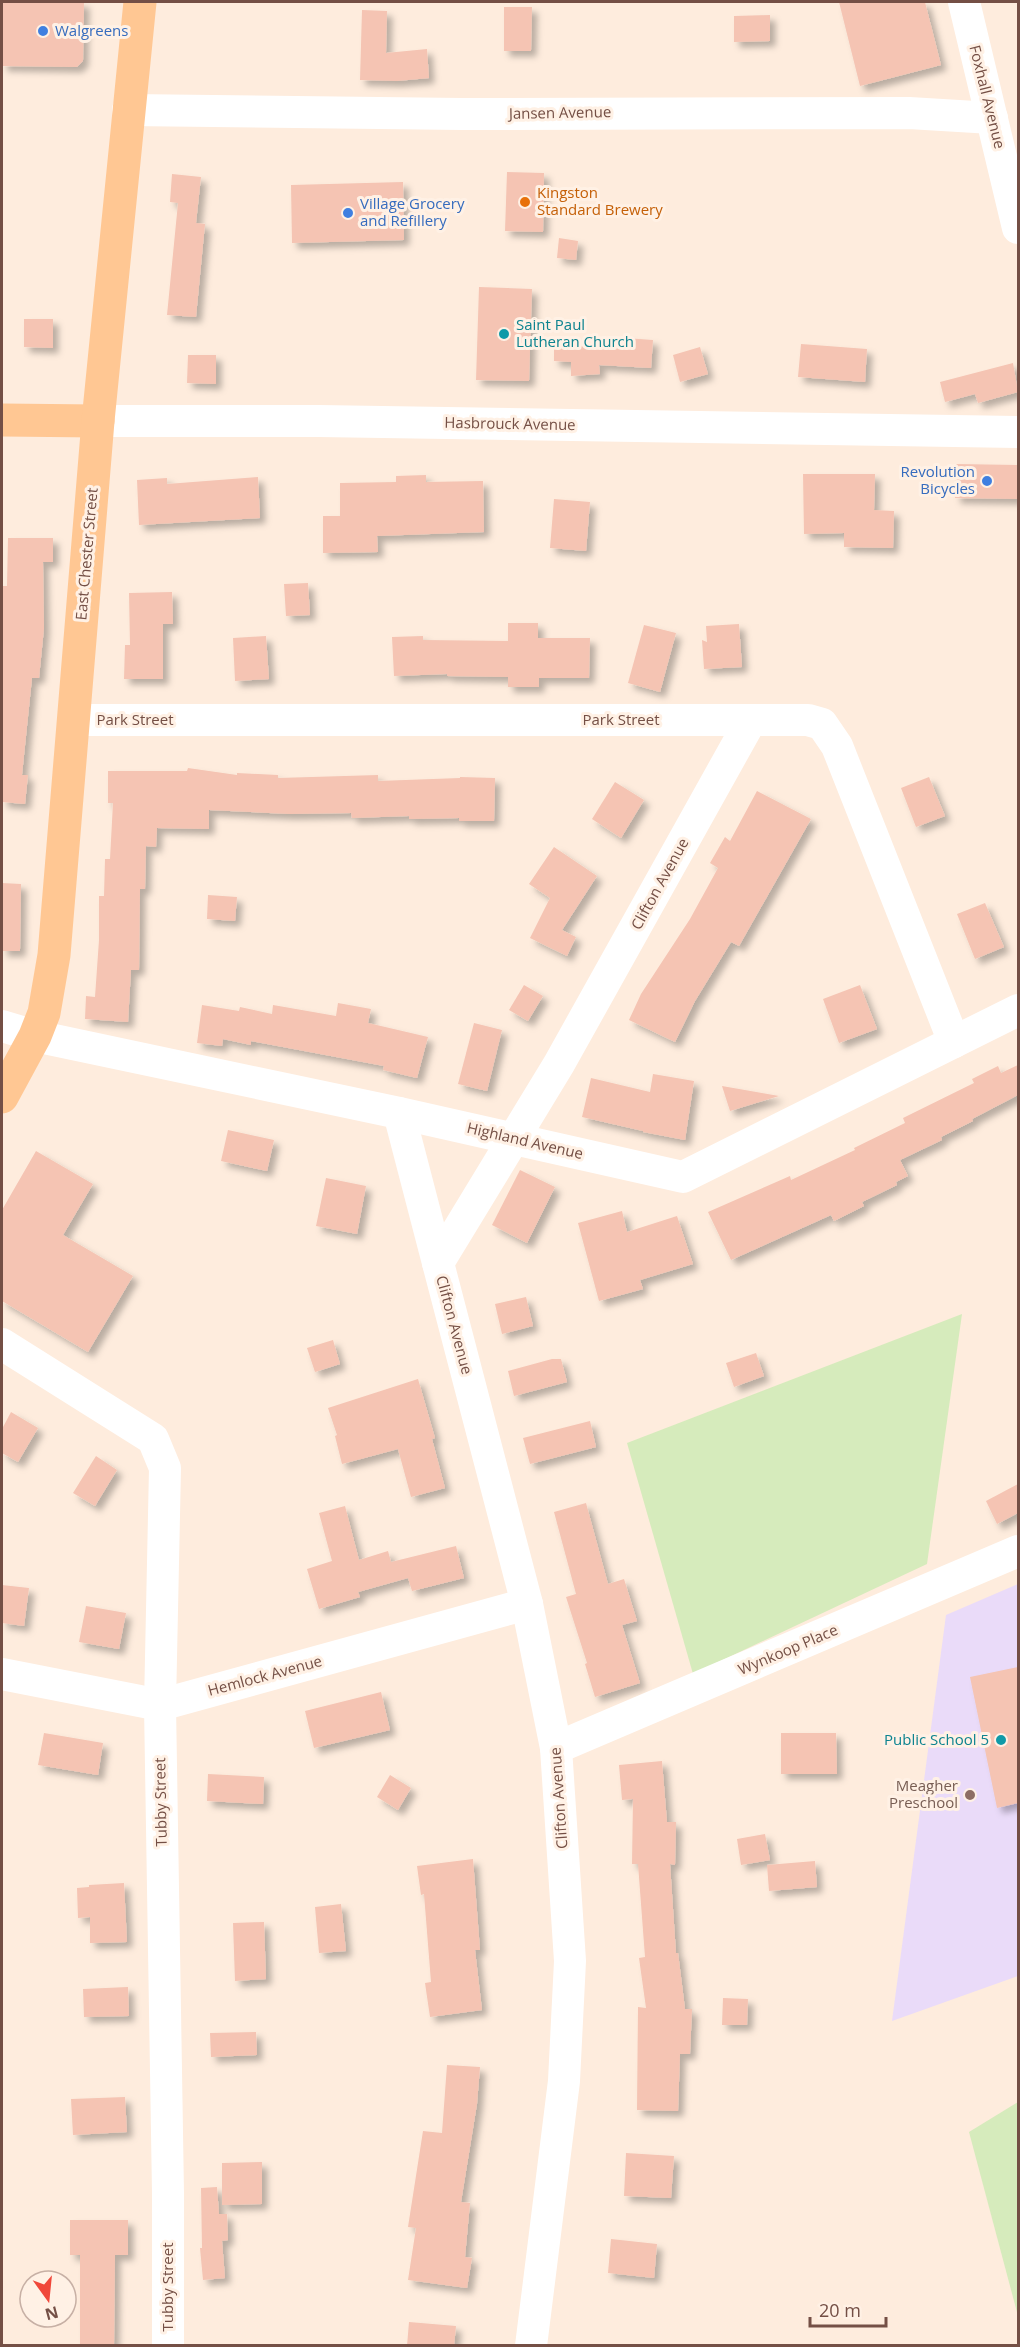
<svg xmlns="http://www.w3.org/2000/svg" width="1020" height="2347" font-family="'Open Sans',sans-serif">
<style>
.education{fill:#eadbf9}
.green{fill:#d6ebbc}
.building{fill:#f5c4b3;filter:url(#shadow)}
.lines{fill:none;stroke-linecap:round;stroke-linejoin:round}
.minor{stroke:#fff;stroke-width:32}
.major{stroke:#ffc793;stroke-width:33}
.shop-dot{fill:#3f7fe0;stroke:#fff1e5;stroke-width:2}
.food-dot{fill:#e8710a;stroke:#fff1e5;stroke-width:2}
.culture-dot{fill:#0f9aa8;stroke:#fff1e5;stroke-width:2}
.education-dot{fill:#8d6e63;stroke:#fff1e5;stroke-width:2}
.labels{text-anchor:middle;stroke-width:6;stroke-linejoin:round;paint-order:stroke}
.shop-label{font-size:15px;fill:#366cbe;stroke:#fff1e5;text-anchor:start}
.street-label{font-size:15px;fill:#744f45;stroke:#fff1e5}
.food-label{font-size:15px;fill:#c56008;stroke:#fff1e5;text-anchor:start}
.culture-label{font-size:15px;fill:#0d838f;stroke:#fff1e5;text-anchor:start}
.education-label{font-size:15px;fill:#785e54;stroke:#fff1e5;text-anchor:end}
</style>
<defs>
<filter id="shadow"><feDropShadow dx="5.5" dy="5.5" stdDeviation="3" flood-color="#0004"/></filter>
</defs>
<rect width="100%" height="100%" fill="#feecdd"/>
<!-- education -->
<path class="education" d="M1018 1584V1976L892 2021 946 1615Z"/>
<!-- green -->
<g class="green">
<path d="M962 1314 927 1564 693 1674 627 1443Z"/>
<path d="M1018 2102V2316L969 2132Z"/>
</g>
<!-- building -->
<g class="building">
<path d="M2 2H84L83 61 77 67 2 66Z"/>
<path d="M839 2H925L941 65 860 86Z"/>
<path d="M504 7H532L531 51H504Z"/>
<path d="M362 10 387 11 386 53 427 49 429 78 397 81 360 80Z"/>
<path d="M770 15V41L734 42V16Z"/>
<path d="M507 172 544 173 543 232 505 231Z"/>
<path d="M172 174 201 177 196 223 205 224 196 317 167 315 178 203 170 202Z"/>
<path d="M403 182 404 240 292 243 291 185Z"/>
<path d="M559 238 578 241 576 260 557 258Z"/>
<path d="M479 287 532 289 529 381 476 380Z"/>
<path d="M24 319H53V348L24 347Z"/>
<path d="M625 338 653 340 651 368 599 365 600 374 571 376V362L554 361V348L624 344Z"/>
<path d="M801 344 867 349 865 382 798 377Z"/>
<path d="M700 347 708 374 680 382 673 355Z"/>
<path d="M188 355H216V384L187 383Z"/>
<path d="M1013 363 1018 392 978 403 975 394 945 402 940 382Z"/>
<path d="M956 464 1018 465V499L955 498Z"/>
<path d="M803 474H875L874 510 894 511 893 548 844 547V533L804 534Z"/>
<path d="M426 475V482L483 481 484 532 377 536 378 552 323 553V516H340V483L396 482V476Z"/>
<path d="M258 477 260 518 139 525 137 480 167 478V484Z"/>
<path d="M554 499 590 502 586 551 550 548Z"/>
<path d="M8 538H53V562H43L44 628 39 678H32L22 775H28L25 804 2 802V586H7Z"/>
<path d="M308 583 310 615 286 616 284 584Z"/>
<path d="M172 592 173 624H163V679H124L125 645H130L129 593Z"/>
<path d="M508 623H538V638H590L589 678H539V687H508V677L447 676V674L394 676 392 637 423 636V640L508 641Z"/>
<path d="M739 624 742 667 704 669 702 640 707 642 706 626Z"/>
<path d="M644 625 676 633 660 692 628 683Z"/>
<path d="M266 636 269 679 235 681 233 638Z"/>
<path d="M188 768 237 775V773L278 775V778L378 775V781L460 778V777L495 778 494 821H459V818L409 819V816L352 818 351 813 290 814 209 810V829L157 828 156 847 146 846 145 889H140L139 970H131L128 1022 85 1019 86 996 95 997 99 940V896H104L105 859H110L113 803H108V771H187Z"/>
<path d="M929 777 945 816 916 827 901 788Z"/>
<path d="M615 782 644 800 621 838 592 819Z"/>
<path d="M757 791 811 819 739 946 731 942 695 1001 675 1042 629 1020 641 994 690 919 718 868 710 863 725 837 730 841Z"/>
<path d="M554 847 597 876 562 930 576 937 567 956 530 938 550 898 529 884Z"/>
<path d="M2 883 21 884 20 951H2Z"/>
<path d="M208 895 237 897 235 921 207 919Z"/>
<path d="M985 903 1004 947 975 959 957 914Z"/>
<path d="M524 985 543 996 528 1021 509 1010Z"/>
<path d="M860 985 877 1029 839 1043 823 999Z"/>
<path d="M338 1003 371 1009 368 1023 428 1037 417 1078 383 1070 384 1066 251 1041V1045L223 1039 222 1046 197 1043 202 1005 239 1011 240 1007 272 1014 273 1005 336 1016Z"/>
<path d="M474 1023 502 1030 487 1091 458 1084Z"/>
<path d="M1018 1065V1095L972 1119 973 1121 941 1137 942 1140 900 1160 908 1176 896 1182 897 1185 862 1202 864 1206 834 1221 831 1215 731 1260 708 1212 790 1176 791 1180 855 1150 854 1148 905 1123 903 1118 974 1083 972 1079 998 1066 1001 1073Z"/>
<path d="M653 1074 694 1081 685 1140 643 1132V1131L582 1117 591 1078 650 1092Z"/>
<path d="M722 1086 779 1096 730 1111Z"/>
<path d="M228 1130 274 1140 267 1171 221 1161Z"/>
<path d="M36 1151 93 1184 63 1235 133 1276 88 1352 2 1301V1210Z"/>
<path d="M520 1170 555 1187 527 1243 492 1225Z"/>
<path d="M326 1178 366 1186 357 1234 316 1226Z"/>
<path d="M622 1211 627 1232 677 1216 693 1264 640 1280 643 1289 599 1301 578 1223Z"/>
<path d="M526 1297 533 1326 502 1334 495 1304Z"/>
<path d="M333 1340 340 1364 315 1372 307 1348Z"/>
<path d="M756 1353 764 1376 734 1387 726 1363Z"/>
<path d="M552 1359H561L567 1382 514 1396 508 1371Z"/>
<path d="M418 1379 435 1438 432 1439 445 1488 411 1497 398 1449 342 1464 335 1436 337 1435 328 1408Z"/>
<path d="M11 1412 38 1428 18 1462 2 1453V1429Z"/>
<path d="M590 1421 596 1447 530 1464 523 1438Z"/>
<path d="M96 1456 117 1470 95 1506 73 1493Z"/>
<path d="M1018 1484V1513L997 1524 986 1501Z"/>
<path d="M586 1503 608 1584 624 1579 637 1621 622 1625 640 1683 595 1697 585 1664 587 1663 566 1597 576 1594 554 1512Z"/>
<path d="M345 1506 359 1560 388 1551 391 1562 456 1546 464 1578 412 1591 408 1578 358 1592 360 1597 319 1609 307 1569 332 1561 319 1513Z"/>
<path d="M2 1585 29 1588 24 1626 2 1623Z"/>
<path d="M86 1606 126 1613 119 1649 79 1642Z"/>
<path d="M1018 1667V1803L997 1808 970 1677Z"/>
<path d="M381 1692 390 1730 314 1748 305 1711Z"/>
<path d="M44 1733 103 1743 98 1775 38 1765Z"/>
<path d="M781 1733H836L837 1774H781Z"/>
<path d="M662 1761 667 1822H676L675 1865 670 1864 676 1953H678L685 2009H692L690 2054H680L678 2111 637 2110 638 2007 646 2008 639 1958 645 1957 638 1864H632L633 1799 622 1800 619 1765Z"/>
<path d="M208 1774 264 1777 263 1804 207 1801Z"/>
<path d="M390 1775 411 1788 398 1810 377 1797Z"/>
<path d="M765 1834 770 1860 741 1865 737 1839Z"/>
<path d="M473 1859 480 1950H475L482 2010 430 2017 425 1983 431 1982 424 1894 421 1895 417 1866Z"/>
<path d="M815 1861 817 1887 769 1891 767 1865Z"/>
<path d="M124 1883 127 1942 90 1943V1917L78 1918 77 1888 89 1887V1885Z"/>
<path d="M341 1904 346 1951 319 1953 315 1907Z"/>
<path d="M264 1922 266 1979 235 1981 233 1923Z"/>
<path d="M128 1987 129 2016 84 2017 83 1989Z"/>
<path d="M723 1998 748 1999 747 2025H722Z"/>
<path d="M256 2032 257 2055 211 2057 210 2033Z"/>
<path d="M447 2065 480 2067 477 2104 461 2202 470 2203 465 2257 472 2258 467 2288 408 2280 416 2228 408 2227 423 2131 442 2133Z"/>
<path d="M125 2097 127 2132 73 2135 71 2099Z"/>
<path d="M626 2153 674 2156 671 2198 624 2196Z"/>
<path d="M262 2162V2204L222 2205V2163Z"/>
<path d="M217 2187 219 2214H227L228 2240 222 2241 225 2278 203 2280 200 2248H202L201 2188Z"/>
<path d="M70 2220H128V2255H115L114 2346H80V2255H70Z"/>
<path d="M611 2239 657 2244 654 2278 608 2273Z"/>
<path d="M409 2322 456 2326 454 2346H407Z"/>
</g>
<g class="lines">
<!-- minor -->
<g class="minor">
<path d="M964 2 1018 228"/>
<path d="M128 110 462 114 909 113 992 118"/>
<path d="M98 421H319L1018 432"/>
<path d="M74 720H808L822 724 837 746 954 1042"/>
<path d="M2 1026 35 1036 399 1113 683 1177 1018 1010"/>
<path d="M399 1113 438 1263"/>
<path d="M2 1344 153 1439 165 1468 160 1705 168 2193V2346"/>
<path d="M2 1674 160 1705 527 1604"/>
<path d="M556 1748 1018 1551"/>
<path d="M531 2346 564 2081 570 1961 556 1748 527 1604 438 1263 559 1064 751 720"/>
</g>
<!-- major -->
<g class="major">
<path d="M2 420 98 421"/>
<path d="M2 1097 35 1036 44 1013 54 955 98 421 140 2"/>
</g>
</g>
<!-- markers -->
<g class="shop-dot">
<circle cx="43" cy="31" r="6"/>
<circle cx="348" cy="213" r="6"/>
<circle cx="987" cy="481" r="6"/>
</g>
<circle class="food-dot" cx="525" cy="202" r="6"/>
<g class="culture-dot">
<circle cx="504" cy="334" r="6"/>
<circle cx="1001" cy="1740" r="6"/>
</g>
<circle class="education-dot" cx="970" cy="1795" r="6"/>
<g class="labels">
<!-- shop labels -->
<g class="shop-label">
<text x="55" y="36">Walgreens</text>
<text x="360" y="209">Village Grocery<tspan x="360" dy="17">and Refillery</tspan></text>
<text x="975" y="477" text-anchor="end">Revolution<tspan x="975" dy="17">Bicycles</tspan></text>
</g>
<!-- street labels -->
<g class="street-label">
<text transform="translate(987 97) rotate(76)" y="5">Foxhall Avenue</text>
<text transform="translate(560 113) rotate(-1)" y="5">Jansen Avenue</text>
<text transform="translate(510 424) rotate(1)" y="5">Hasbrouck Avenue</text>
<text transform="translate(87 554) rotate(-85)" y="5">East Chester Street</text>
<text x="135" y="725">Park Street</text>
<text x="621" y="725">Park Street</text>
<text transform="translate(660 884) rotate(-61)" y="5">Clifton Avenue</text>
<text transform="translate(525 1141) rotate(13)" y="5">Highland Avenue</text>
<text transform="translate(454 1325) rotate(75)" y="5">Clifton Avenue</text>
<text transform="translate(788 1650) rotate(-23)" y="5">Wynkoop Place</text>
<text transform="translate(265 1676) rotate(-15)" y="5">Hemlock Avenue</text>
<text transform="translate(559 1798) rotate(-94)" y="5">Clifton Avenue</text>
<text transform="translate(161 1802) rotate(-91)" y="5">Tubby Street</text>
<text transform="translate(168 2287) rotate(-90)" y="5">Tubby Street</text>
</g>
<!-- food labels -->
<g class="food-label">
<text x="537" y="198">Kingston<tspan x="537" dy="17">Standard Brewery</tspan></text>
</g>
<!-- culture labels -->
<g class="culture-label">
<text x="516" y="330">Saint Paul<tspan x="516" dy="17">Lutheran Church</tspan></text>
<text x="989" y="1745" text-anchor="end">Public School 5</text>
</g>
<!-- education labels -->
<g class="education-label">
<text x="958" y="1791">Meagher<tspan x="958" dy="17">Preschool</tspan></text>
</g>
</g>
<!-- border -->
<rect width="1020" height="2347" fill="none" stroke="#744f45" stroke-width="6"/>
<!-- north arrow -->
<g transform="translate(48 2299) rotate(165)"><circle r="28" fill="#fff1e5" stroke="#c7b0a5" stroke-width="1.5"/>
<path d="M0-4.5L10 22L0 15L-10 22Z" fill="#f0473a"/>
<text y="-9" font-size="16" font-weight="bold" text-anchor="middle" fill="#744f45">N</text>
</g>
<!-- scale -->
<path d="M810 2317v9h76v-9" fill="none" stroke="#744f45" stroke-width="3"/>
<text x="819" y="2317" font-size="18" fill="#744f45" stroke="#fff1e5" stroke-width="4.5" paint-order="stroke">20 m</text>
</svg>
